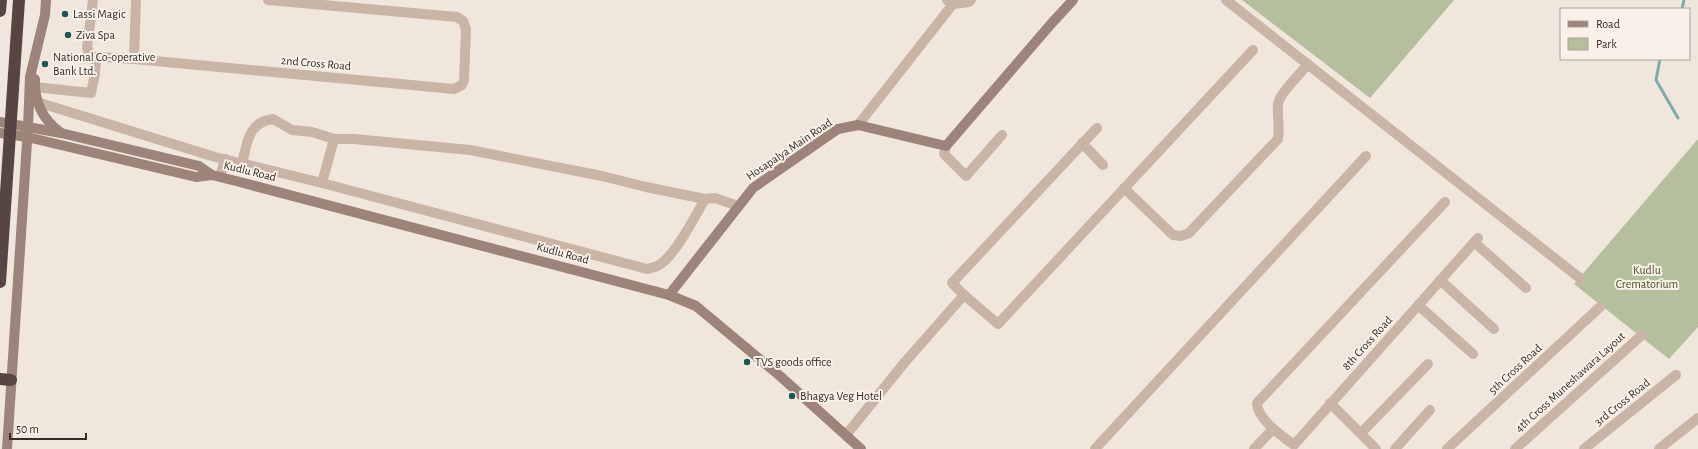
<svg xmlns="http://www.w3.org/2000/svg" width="1698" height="449" font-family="'Alegreya Sans',sans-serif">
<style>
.green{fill:#b6bf9d}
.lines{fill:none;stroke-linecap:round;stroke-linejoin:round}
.stream{stroke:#7cadac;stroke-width:3}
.street{stroke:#c8b5a8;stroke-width:10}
.secondary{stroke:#9c847a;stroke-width:10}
.highway{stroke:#564540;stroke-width:12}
.poi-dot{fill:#205555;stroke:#f9f0e8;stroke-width:1.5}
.labels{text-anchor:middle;stroke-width:4;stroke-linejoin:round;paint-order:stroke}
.poi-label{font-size:12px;fill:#362c28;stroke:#f9f0e8;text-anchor:start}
.street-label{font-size:12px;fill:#362c28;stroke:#f9f0e8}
.park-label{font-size:12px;fill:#47532d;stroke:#f9f0e8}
</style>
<rect width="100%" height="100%" fill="#f1e6dc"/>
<!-- green -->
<g class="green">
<path d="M1242 0H1454L1370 98Z"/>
<path d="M1698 139V327L1669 359 1574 284Z"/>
</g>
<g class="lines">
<!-- stream -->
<g class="stream">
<path d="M1682 9 1684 0"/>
<path d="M1660 59 1656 80 1678 118"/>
</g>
<!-- street -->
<g class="street">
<path d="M93 0 87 48 90 55 96 57 134 59 454 89 462 85 464 80 466 29 463 21 457 17 268 0"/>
<path d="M1226 0 1581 279"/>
<path d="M953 4 969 2 971 0"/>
<path d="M134 59 136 0"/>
<path d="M35 87 91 93 95 74 96 57"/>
<path d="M37 102 215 157 322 183 647 269C651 268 656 267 659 265 675 256 695 216 705 199"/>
<path d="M858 125 953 4 947 0"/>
<path d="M1082 143 1103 165"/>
<path d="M946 146 944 154 966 176 1002 135"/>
<path d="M242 164C247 143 248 122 273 119L292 130 312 132 334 139H354L470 150 602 176 646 187 705 199 715 198 738 206"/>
<path d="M220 177 225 159"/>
<path d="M322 183 334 139"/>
<path d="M1124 188 1173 235 1181 236 1189 233 1278 139C1280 127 1277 116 1278 104 1279 94 1301 73 1308 64"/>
<path d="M1445 202 1257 403C1257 419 1282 436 1294 445L1478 238"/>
<path d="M1474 242 1526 288"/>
<path d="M1440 280 1494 329"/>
<path d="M964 295 998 324 1253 50"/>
<path d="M1418 305 1473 354"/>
<path d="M1330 403 1376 449"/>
<path d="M1361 433 1428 364"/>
<path d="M846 435 905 362 964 295 952 283 1097 128"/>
<path d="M1095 449 1366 156"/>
<path d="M1254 449 1273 429"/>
<path d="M1395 449 1430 410"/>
<path d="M1447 449 1600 307"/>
<path d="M1515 449 1642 335"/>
<path d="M1584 449 1676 375"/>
<path d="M1659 449 1698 418"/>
</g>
<!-- secondary -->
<g class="secondary">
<path d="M35 79C34 101 42 119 60 132"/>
<path d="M0 122 61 133 199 166 212 175"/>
<path d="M0 133 27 137 196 177 212 175 236 181 669 295 696 306 780 376 861 449"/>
<path d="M669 295 753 188 838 129 858 125 946 146 1051 24 1073 0"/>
<path d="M7 449 28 127 30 77 45 15 46 0"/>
</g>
<!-- highway -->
<g class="highway">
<path d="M0 11 1 0"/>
<path d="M0 282 19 0"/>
<path d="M0 379 11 380"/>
</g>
</g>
<!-- markers -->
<g class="poi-dot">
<circle cx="65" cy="14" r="4"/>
<circle cx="68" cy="35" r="4"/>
<circle cx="45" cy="64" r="4"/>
<circle cx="747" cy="362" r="4"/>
<circle cx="792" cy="396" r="4"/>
</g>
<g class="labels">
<!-- poi labels -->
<g class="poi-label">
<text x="73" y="18">Lassi Magic</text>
<text x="76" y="39">Ziva Spa</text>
<text x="53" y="61">National Co-operative<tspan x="53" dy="14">Bank Ltd.</tspan></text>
<text x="755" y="366">TVS goods office</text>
<text x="800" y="400">Bhagya Veg Hotel</text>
</g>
<!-- street labels -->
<g class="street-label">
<text transform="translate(316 63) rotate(5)" y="4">2nd Cross Road</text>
<text transform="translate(789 149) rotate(-34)" y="4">Hosapalya Main Road</text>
<text transform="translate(250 171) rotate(14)" y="4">Kudlu Road</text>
<text transform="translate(563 253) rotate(15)" y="4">Kudlu Road</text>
<text transform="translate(1367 343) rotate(-48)" y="4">8th Cross Road</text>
<text transform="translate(1515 369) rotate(-43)" y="4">5th Cross Road</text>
<text transform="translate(1570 382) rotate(-42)" y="4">4th Cross Muneshawara Layout</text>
<text transform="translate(1622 402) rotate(-39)" y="4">3rd Cross Road</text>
</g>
<!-- park labels -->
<g class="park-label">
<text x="1647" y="274">Kudlu<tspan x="1647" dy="14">Crematorium</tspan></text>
</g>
</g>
<!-- legend -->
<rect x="1560" y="8" width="130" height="52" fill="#f9f0e8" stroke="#aba29b"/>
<rect x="1568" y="21" width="20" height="6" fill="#9c847a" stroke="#aba29b"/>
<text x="1596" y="28" font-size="12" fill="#362c28">Road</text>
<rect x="1568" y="38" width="20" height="12" fill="#b6bf9d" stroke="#aba29b"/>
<text x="1596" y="48" font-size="12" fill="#362c28">Park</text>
<!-- scale -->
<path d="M10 433v6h76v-6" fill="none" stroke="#362c28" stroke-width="2"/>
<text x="16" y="433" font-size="12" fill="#362c28" stroke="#f9f0e8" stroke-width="3" paint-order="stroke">50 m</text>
</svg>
